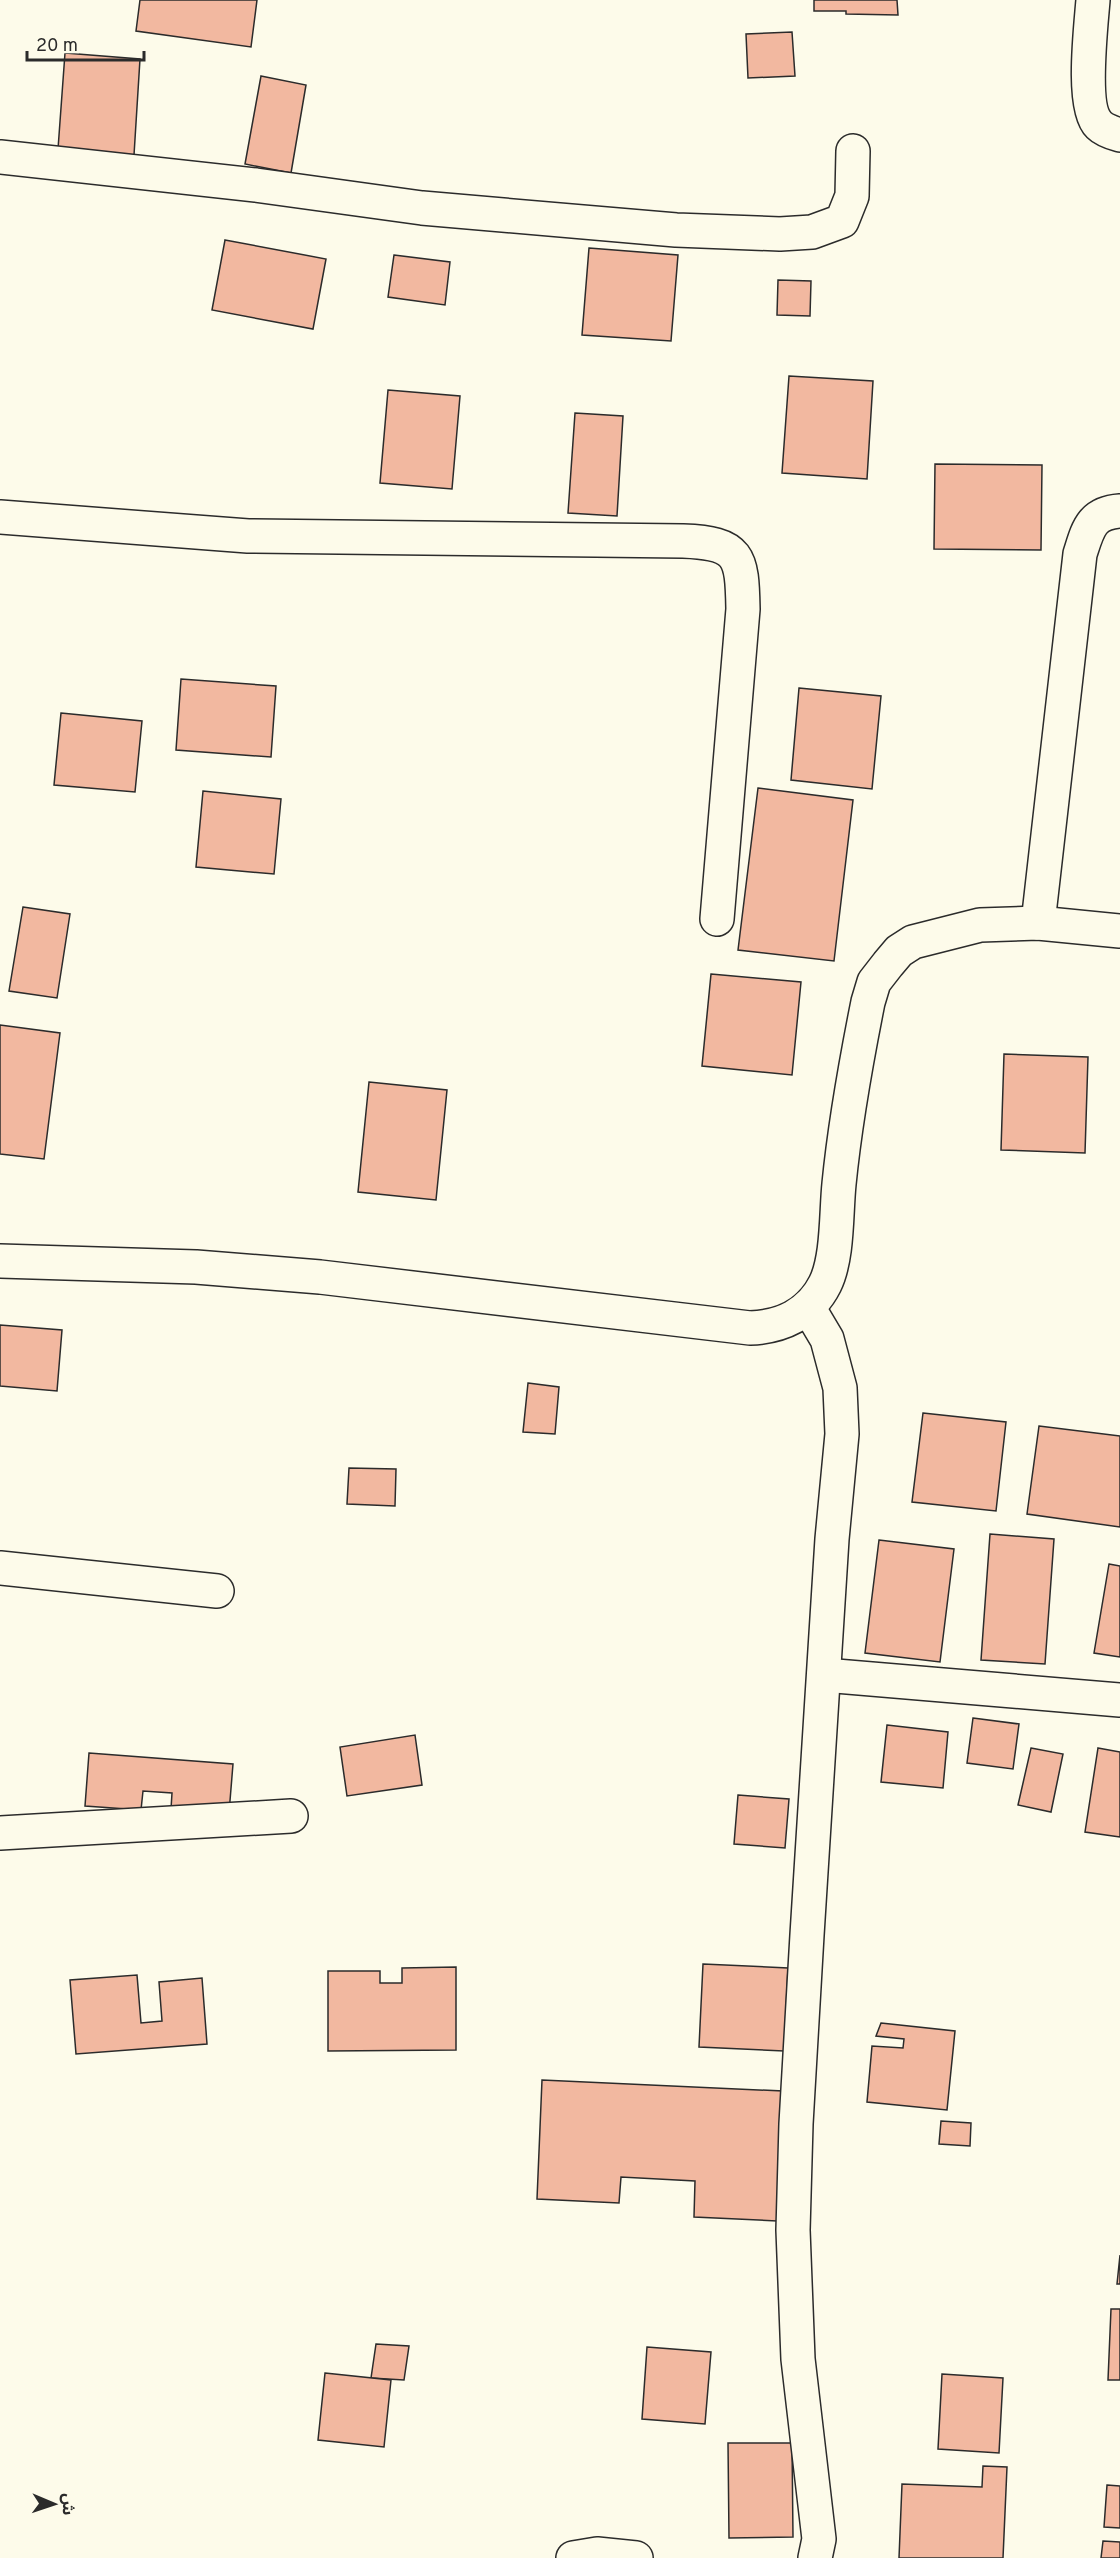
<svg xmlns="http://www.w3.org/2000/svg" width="1120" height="2558" font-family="Overpass,'Noto Sans Arabic',sans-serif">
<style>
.building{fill:#f2b8a0;stroke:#2b2b2b;stroke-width:1.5}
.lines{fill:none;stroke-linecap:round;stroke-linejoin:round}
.minor-casing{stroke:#2b2b2b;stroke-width:36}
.major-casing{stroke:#2b2b2b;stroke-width:36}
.minor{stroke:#fdfbea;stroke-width:33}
.major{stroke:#fdfbea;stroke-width:33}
</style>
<rect width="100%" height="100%" fill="#fdfbea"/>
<!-- building -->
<g class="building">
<path d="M140 0H257L251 47 136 31Z"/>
<path d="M814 0H897L898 15 846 14V11H814Z"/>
<path d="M792 32 795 76 748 78 746 34Z"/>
<path d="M65 53 140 59 134 155 58 149Z"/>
<path d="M261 76 306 85 291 173 245 164Z"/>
<path d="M225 240 326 259 313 329 212 310Z"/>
<path d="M589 248 678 255 671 341 582 335Z"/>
<path d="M394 255 450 262 445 305 388 297Z"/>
<path d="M778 280 811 281 810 316 777 315Z"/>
<path d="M789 376 873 381 867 479 782 473Z"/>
<path d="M388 390 460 396 452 489 380 483Z"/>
<path d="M575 413 623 416 617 516 568 513Z"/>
<path d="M935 464 1042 465 1041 550 934 549Z"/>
<path d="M181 679 276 686 271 757 176 750Z"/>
<path d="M799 688 881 696 872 789 791 780Z"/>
<path d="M61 713 142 721 135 792 54 785Z"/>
<path d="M758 788 853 800 834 961 738 950Z"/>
<path d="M203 791 281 799 274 874 196 867Z"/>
<path d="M23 907 70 914 57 998 9 991Z"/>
<path d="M711 974 801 982 792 1075 702 1066Z"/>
<path d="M0 1025 60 1033 44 1159 0 1154Z"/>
<path d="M1004 1054 1088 1057 1085 1153 1001 1150Z"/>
<path d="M369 1082 447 1090 436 1200 358 1192Z"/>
<path d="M0 1325 62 1330 57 1391 0 1386Z"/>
<path d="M528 1383 559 1387 555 1434 523 1432Z"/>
<path d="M923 1413 1006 1422 996 1511 912 1502Z"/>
<path d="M1039 1426 1120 1436V1527L1027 1514Z"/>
<path d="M349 1468 396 1469 395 1506 347 1504Z"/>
<path d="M990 1534 1054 1539 1045 1664 981 1660Z"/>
<path d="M879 1540 954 1549 940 1662 865 1653Z"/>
<path d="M1109 1564 1120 1566V1657L1094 1653Z"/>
<path d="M973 1718 1019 1724 1013 1769 967 1763Z"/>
<path d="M887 1725 948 1732 943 1788 881 1782Z"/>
<path d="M415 1735 422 1785 347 1796 340 1747Z"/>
<path d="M1031 1748 1063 1754 1051 1812 1018 1805Z"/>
<path d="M1098 1748 1120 1752V1837L1085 1832Z"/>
<path d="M89 1753 233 1764 229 1813 171 1809 172 1793 143 1791 141 1810 85 1806Z"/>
<path d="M738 1795 789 1799 785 1848 734 1844Z"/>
<path d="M703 1964 788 1968 784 2051 699 2047Z"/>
<path d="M456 1967V2050L328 2051V1971H380V1983H402V1968Z"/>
<path d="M137 1975 141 2023 162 2021 159 1982 202 1978 207 2044 76 2054 70 1980Z"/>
<path d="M881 2023 955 2031 947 2110 867 2102 872 2046 903 2048 904 2039 876 2036Z"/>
<path d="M542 2080 783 2091 777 2221 694 2217 695 2181 621 2177 619 2203 537 2199Z"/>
<path d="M941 2121 971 2123 970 2146 939 2144Z"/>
<path d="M1120 2255V2284H1117Z"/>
<path d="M1111 2309H1120V2380H1108Z"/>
<path d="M376 2344 409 2346 404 2380 371 2378Z"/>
<path d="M647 2347 711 2352 705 2424 642 2419Z"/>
<path d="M325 2373 391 2380 384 2447 318 2440Z"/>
<path d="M942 2374 1003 2378 999 2453 938 2449Z"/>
<path d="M728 2443H792L793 2537 729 2538Z"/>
<path d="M983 2466 1007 2467 1003 2558H899L902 2484 982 2487Z"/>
<path d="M1107 2485 1120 2486V2528L1104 2527Z"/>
<path d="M1103 2541 1120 2542V2558H1101Z"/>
</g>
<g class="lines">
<defs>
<g id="minor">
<path d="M1093 0C1091 26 1081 108 1099 125 1104 130 1113 133 1120 135"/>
<path d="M0 157 256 185 422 208 676 230 780 234 812 232 842 221 852 196 853 151"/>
<path d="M0 517 248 536 683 541C740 543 742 556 743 609L717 919"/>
<path d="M1038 923 1080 554C1088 529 1091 513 1120 511"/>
<path d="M808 1307 827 1339 840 1388 842 1434 832 1539 807 1935 796 2124 793 2230 798 2359 819 2539 815 2558"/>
<path d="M0 1568 217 1591"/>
<path d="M824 1675 1120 1700"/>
<path d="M0 1833 291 1816"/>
<path d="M573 2558 597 2554 636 2558"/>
</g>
<path id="major" d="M0 1261 196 1267 320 1277 750 1328C781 1327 810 1314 825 1284 838 1258 836 1213 839 1184 845 1123 856 1062 868 1002L874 982 888 964 899 951 913 942 980 925 1038 923 1120 931"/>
</defs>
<!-- minor casing -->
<use href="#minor" class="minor-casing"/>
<!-- major casing -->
<use href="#major" class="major-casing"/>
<!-- minor -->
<use href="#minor" class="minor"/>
<!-- major -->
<use href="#major" class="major"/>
</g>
<!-- north arrow -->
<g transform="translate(54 2504) rotate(92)" stroke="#fdfbea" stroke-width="4.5" paint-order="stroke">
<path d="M0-4.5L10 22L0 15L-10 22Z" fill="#2b2b2b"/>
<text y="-9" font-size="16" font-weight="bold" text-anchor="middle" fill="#2b2b2b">ش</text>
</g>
<!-- scale -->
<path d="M27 51v9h117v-9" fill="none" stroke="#2b2b2b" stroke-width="3"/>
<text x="36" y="51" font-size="18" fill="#2b2b2b" stroke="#fdfbea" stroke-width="4.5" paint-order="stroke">20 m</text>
</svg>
